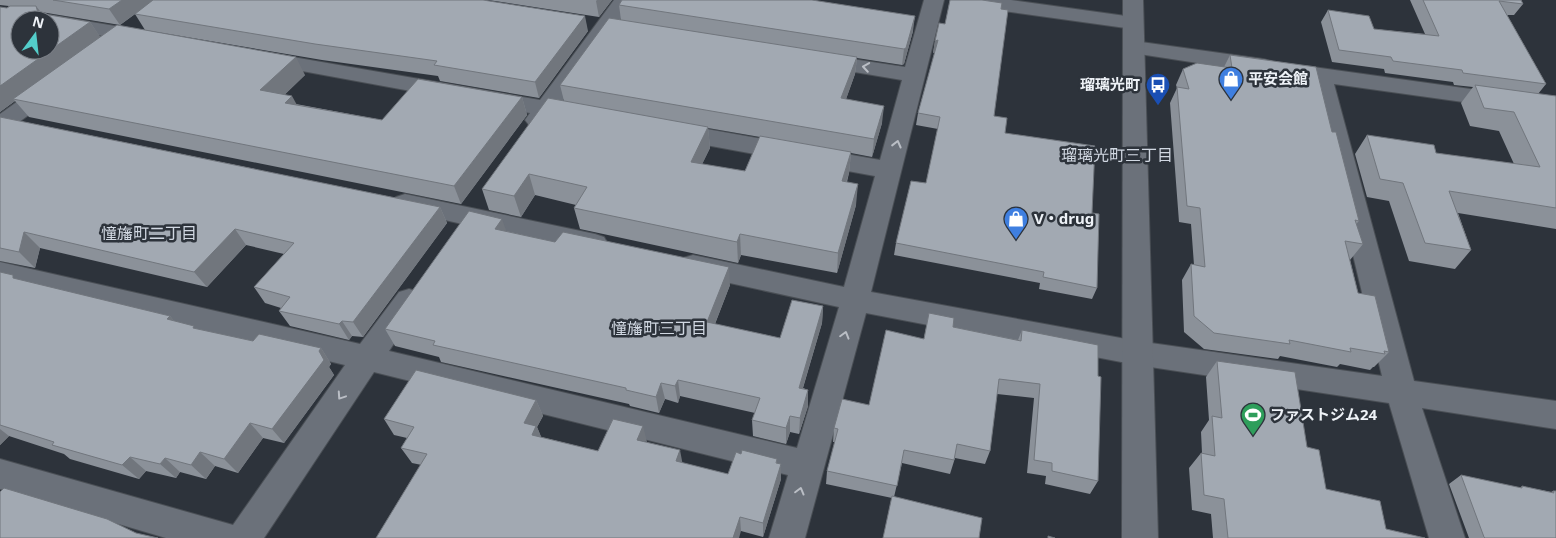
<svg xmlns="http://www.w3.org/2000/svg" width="1556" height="538" font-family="'Noto Sans','Noto Sans JP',sans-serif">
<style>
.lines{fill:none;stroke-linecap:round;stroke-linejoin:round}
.minor-casing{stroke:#4a4f55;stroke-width:2}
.tertiary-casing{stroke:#4a4f55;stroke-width:2}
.minor{fill:#6b717a;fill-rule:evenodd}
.tertiary{fill:#6b717a;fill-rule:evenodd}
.wall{fill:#8b9199;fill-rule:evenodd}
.shaded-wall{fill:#71767d}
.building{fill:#a2a9b2;stroke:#71767d;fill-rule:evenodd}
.oneway{stroke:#babec5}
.labels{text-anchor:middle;stroke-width:5;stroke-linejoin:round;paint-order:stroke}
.poi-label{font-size:15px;font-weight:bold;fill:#eef2f7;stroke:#2d333b;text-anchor:start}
.neighbourhood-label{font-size:16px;fill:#d1d8e2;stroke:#2d333b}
</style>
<rect width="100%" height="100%" fill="#2d333b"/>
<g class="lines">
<defs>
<g id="minor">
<path d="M614 0H634L561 103 587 109 591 114 587 119 579 121 552 116C545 126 540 128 529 125L525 120 530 113 264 64 256 63 253 58 256 53 264 52 540 100Z"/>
<path d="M924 0H944L871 292 1137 341 1382 376 1311 80 1298 78 1295 73 1298 68 1306 66 1556 101V115L1334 84 1414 381 1556 401V429L1422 408 1465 538H1429L1389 403 1137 365 866 313 805 538H769L788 475 374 372 264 538H166L0 489V459L233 525 345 365 0 282V262L360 344 399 292 409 289 419 292 423 300 389 351 797 448 839 307 693 275 683 272 679 265 683 258 693 255 844 287 875 176 673 139 665 136 661 131 665 126 673 123 880 160 902 80 819 66 811 65 808 60 811 55 819 54 905 67Z"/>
<path d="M958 0H1011L1133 17 1140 19 1143 23 1140 27 1133 29 968 6 961 4Z"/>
<path d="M50 15 145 31 152 33 155 37 152 41 145 43 50 27V20H40L43 17Z"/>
<path d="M1134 41 1263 59 1271 61 1274 66 1271 71 1263 73 1126 52 1123 47 1126 42Z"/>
<path d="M51 81 59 83 62 88 59 93 8 130 0 133V114L43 83Z"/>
<path d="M405 194 595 234 604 237 608 244 604 251 595 254 396 209 392 203 396 197Z"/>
</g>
<path id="tertiary" d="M1123 0H1143L1158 538H1122Z"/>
</defs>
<!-- minor casing -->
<use href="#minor" class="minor-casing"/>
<!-- tertiary casing -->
<use href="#tertiary" class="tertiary-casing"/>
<!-- minor -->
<use href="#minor" class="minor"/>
<!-- tertiary -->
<use href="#tertiary" class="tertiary"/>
</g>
<!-- wall -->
<g class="wall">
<path d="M0 0H483L588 31 539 98 440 81 438 76 322 60 145 30 135 14 146 6 120 25 41 12 42 14 90 22 100 37 305 75 284 95 296 104 382 120 522 97 527 115 461 204 29 117 15 101 0 112 7 8 9 6 0 5Z"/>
<path d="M488 0H612L599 17Z"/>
<path d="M1410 0H1521L1523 4 1514 15H1507L1546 84 1538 94 1556 96V229L1458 213 1471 250 1455 269 1409 261 1389 201 1367 197 1355 154 1367 135 1436 153 1514 164 1499 131 1470 126 1461 103 1473 87 1454 85 1453 82 1385 73 1384 69 1332 62 1321 22 1328 10 1374 29 1425 34Z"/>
<path d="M619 5 913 31 904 64 902 65 857 58 855 74 846 99 882 123 872 157 851 153 849 173 847 182 856 205 837 273 741 255 738 263 580 229 574 208 576 205 535 195 521 217 489 210 482 189 564 101 560 85 621 20ZM708 128 760 137 745 171 702 164 710 148Z"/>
<path d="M1001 9 994 116 1005 133 1092 213 1097 288 1092 299 1039 289 1040 283 894 255 896 243 926 183 938 129 916 125 918 113 935 52 933 53 935 41 945 24Z"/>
<path d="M1230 55 1332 132 1359 221 1356 224 1363 244 1350 260 1358 293 1389 352 1374 367H1373L1370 370 1340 364 1337 367 1280 356 1278 359 1204 349 1184 332 1182 280 1191 264 1194 265 1191 224 1179 222 1170 103 1177 88 1176 85 1183 69 1224 67Z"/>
<path d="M0 117 440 207 447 223 363 337 352 336 349 340 290 326 279 311 281 308 265 303 254 287 284 254 246 245 207 287 40 248 35 268 0 261Z"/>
<path d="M506 231 730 285 715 324 780 338 823 306 822 323 803 388 808 390V406L799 434 790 432 786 444 753 436 752 420 755 413 680 396 678 403 665 399 659 413 630 406 629 404 441 362 439 357 395 346 385 329Z"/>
<path d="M0 272 18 280 170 316 174 321 196 329 253 341 321 348 331 364 329 367 334 375 284 443 263 438 238 473 215 466 206 479 180 472 176 478 146 471 139 479 70 459 64 454 9 436 0 445Z"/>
<path d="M929 313 953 327 1018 340 1022 330 1098 481 1090 494 1045 484 1046 476 1027 473 1034 398 997 394 990 451 985 464 955 458 950 474 902 463 894 497 892 498 826 484 827 471 835 442H833L834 428 869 405 924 338Z"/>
<path d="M1217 361 1307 447 1326 489 1386 529 1425 538H1213L1211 514 1192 510 1189 468 1201 453H1202L1201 432 1209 420 1206 377Z"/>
<path d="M536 400 543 416 537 427 541 437 598 451 647 442 682 463 728 474 741 454 777 459V463L781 479 763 537 741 531 412 463 401 448 407 438 394 435 384 419Z"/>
<path d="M1461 475 1520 488 1522 486 1551 492 1553 491H1556V538H1469L1449 484Z"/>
</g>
<!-- shaded-wall -->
<g class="shaded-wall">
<path d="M122 0H154L120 25 109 9Z"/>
<path d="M597 0H612L599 17 596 1Z"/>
<path d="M36 6 47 20 38 13Z"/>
<path d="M585 16 588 31 539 98 535 82Z"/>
<path d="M915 16 913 31 904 64 902 65 904 49Z"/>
<path d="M90 22 101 38 13 99 15 101 0 112V86Z"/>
<path d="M938 40 936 52 933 53 935 41Z"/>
<path d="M296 57 305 75 271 108 260 90Z"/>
<path d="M857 57 855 74 840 116 841 98Z"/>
<path d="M292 96 302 114 285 103Z"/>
<path d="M522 97 527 115 461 204 454 186Z"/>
<path d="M884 106 882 123 872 157 874 139Z"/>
<path d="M708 127 710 148 693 183 691 162Z"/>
<path d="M851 152 849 173 840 202 842 181Z"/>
<path d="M529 174 535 195 521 217 514 196Z"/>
<path d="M858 184 856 205 837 273 838 253Z"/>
<path d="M440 207 447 223 363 337 353 322Z"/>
<path d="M502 219 508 236 495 229Z"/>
<path d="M235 229 246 245 207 287 194 272Z"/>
<path d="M24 232 40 248 35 268 19 252Z"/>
<path d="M740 234 741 255 738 263 737 242Z"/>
<path d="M729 267 730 285 709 339 707 322Z"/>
<path d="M823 306 822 323 798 404 799 388Z"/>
<path d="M170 316 183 332 167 319Z"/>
<path d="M342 321 352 336 349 340 339 324Z"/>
<path d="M321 348 331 364 329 367 334 375 284 443 272 429Z"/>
<path d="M678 380 680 396 678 403 675 386Z"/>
<path d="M661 383 665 399 659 413 656 397Z"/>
<path d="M808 390V406L799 434 800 418Z"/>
<path d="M536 400 543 416 537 427 543 441 538 450 524 423Z"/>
<path d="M790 416V432L786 444V428Z"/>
<path d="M250 423 263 438 238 473 224 459Z"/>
<path d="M643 426 647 442 637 440Z"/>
<path d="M0 429 9 436 0 445Z"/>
<path d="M680 450 683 466 676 461Z"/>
<path d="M200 452 215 466 206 479 191 465Z"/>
<path d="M130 457 146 471 139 479 122 465Z"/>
<path d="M165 458 180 472 176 478 160 464Z"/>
<path d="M781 464V479L763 537V523Z"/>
<path d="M740 517 741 531 739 538H733Z"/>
</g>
<!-- building -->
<g class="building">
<path d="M53 0H122L109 9Z"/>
<path d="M153 0H483L585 16 535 82 434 65 437 61 315 44 135 14Z"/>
<path d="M622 0H812L915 16 906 48 904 49 619 5Z"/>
<path d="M950 0H982L1002 3 1001 9 1008 10 994 116 1007 118 1005 133 1095 146 1092 213 1099 214 1097 288 1043 277 1044 272 896 243 911 181 926 183 940 117 918 113 938 40 935 41 939 23 945 24Z"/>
<path d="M1423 0H1521L1523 4 1499 1 1546 84 1463 73 1462 70 1393 61 1391 57 1339 50 1328 10 1369 16 1374 29 1439 36Z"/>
<path d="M10 6H36L38 13 90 22 0 86V7L7 8ZM20 20H50V50H20Z"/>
<path d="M609 18 857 57 841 98 884 106 874 139 560 85Z"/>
<path d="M117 25 296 57 260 90 292 96 285 103 382 120 418 79 522 97 454 186 13 99Z"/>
<path d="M1230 55 1316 67 1332 132H1336L1359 221 1355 220 1363 244 1345 241 1358 293 1375 296 1389 352 1384 351 1385 354 1350 348 1351 352 1289 340 1290 344 1214 333 1194 316 1191 264 1205 267 1200 208 1187 206 1177 87 1189 89 1183 69 1197 63 1232 68Z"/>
<path d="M1475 85 1556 96V208L1449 191 1471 250 1425 243 1403 183 1380 179 1367 135 1434 145 1436 153 1540 167 1514 112 1484 108Z"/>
<path d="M548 98 708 127 691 162 745 171 760 136 851 152 842 181 858 184 838 253 740 234 737 242 574 208 587 187 529 174 514 196 482 189Z"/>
<path d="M0 117 440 207 353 322 342 321 339 324 279 311 290 297 254 287 294 243 235 229 194 272 24 232 19 252 0 248Z"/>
<path d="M469 211 502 219 495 229 555 242 563 232 729 267 707 322 780 338 792 300 823 306 799 388 808 390 800 418 790 416 786 428 752 420 760 398 678 380 675 386 661 383 656 397 626 390V388L433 345 435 341 385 329Z"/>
<path d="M0 272 13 275V278L170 316 167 319 194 326 193 328 253 341 259 334 321 348 319 351 324 360 272 429 250 423 224 459 200 452 191 465 165 458 160 464 130 457 122 465 52 445 54 442 0 425Z"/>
<path d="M929 313 954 318 953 327 1021 341 1022 330 1098 345V376L1101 377 1098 481 1052 471V463L1034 460 1040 384 999 379 990 451 957 444 954 460 904 450 897 486 827 471 838 429 834 428 842 399 869 405 886 330 924 339Z"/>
<path d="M1217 361 1295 372 1307 447 1319 450 1326 489 1380 501 1386 529 1425 538H1228L1224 499 1204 495 1201 453 1215 456 1212 416 1222 418Z"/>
<path d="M416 370 536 400 524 423 536 426 532 435 598 451 613 419 643 426 637 440 680 450 676 461 728 474 736 452 741 454 742 450 777 459 776 463 781 464 763 523 740 517 733 538H376L427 454 401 448 414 427 384 419Z"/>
<path d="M1461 475 1522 488V486L1554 493 1553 491H1556V538H1485L1484 537Z"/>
<path d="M4 488 107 519 136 533 158 538H0V492Z"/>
<path d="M892 496 982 518 979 538H883Z"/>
<path d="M1048 536 1055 538H1048Z"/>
</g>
<!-- one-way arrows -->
<defs><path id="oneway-chevron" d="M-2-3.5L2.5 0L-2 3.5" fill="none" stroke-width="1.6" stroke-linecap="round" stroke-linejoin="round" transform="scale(1.25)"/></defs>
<g class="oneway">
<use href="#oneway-chevron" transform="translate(866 67) rotate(-171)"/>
<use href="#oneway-chevron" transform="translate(897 144) rotate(-76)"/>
<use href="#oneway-chevron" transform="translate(845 335) rotate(-74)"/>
<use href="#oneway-chevron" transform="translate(341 396) rotate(124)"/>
<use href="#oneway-chevron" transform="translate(800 491) rotate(-75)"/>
</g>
<!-- icons -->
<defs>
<symbol id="shop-pin" viewBox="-11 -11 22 30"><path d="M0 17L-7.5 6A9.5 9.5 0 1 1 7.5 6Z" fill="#3f7fe0" stroke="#2d333b"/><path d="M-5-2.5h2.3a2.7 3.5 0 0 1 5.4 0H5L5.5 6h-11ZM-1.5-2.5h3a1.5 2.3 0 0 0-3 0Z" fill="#fff"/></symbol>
<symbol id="bus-pin" viewBox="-11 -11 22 30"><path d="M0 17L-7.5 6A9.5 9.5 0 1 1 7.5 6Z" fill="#1a4fb4" stroke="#2d333b"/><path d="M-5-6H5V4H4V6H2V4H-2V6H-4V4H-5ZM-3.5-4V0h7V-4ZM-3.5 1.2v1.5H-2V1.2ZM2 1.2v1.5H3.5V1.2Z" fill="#fff"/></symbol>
<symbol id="stadium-pin" viewBox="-11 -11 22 30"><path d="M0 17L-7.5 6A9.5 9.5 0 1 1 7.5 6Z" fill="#2e9e5b" stroke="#2d333b"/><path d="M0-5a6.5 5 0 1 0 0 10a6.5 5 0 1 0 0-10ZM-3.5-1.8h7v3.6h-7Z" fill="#fff"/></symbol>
</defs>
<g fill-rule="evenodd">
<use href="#shop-pin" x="1217" y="65" width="28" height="38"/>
<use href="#bus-pin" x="1144" y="71" width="28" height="38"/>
<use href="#shop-pin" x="1002" y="205" width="28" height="38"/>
<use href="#stadium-pin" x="1239" y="401" width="28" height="38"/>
</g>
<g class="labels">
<!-- poi labels -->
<g class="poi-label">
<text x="1248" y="84">平安会館</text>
<text x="1140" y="90" text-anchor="end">瑠璃光町</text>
<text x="1034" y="224">V・drug</text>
<text x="1270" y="420">ファストジム24</text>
</g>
<!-- neighbourhood labels -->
<g class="neighbourhood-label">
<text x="1117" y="161">瑠璃光町三丁目</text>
<text x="149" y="239">憧旛町二丁目</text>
<text x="659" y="334">憧旛町三丁目</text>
</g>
</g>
<!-- north arrow -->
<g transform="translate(35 35) rotate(15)"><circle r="24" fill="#2d333b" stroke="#7a7f86"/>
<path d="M0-4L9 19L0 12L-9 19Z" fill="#53cdca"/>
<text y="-8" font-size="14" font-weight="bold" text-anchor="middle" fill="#eef2f7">N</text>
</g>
</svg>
